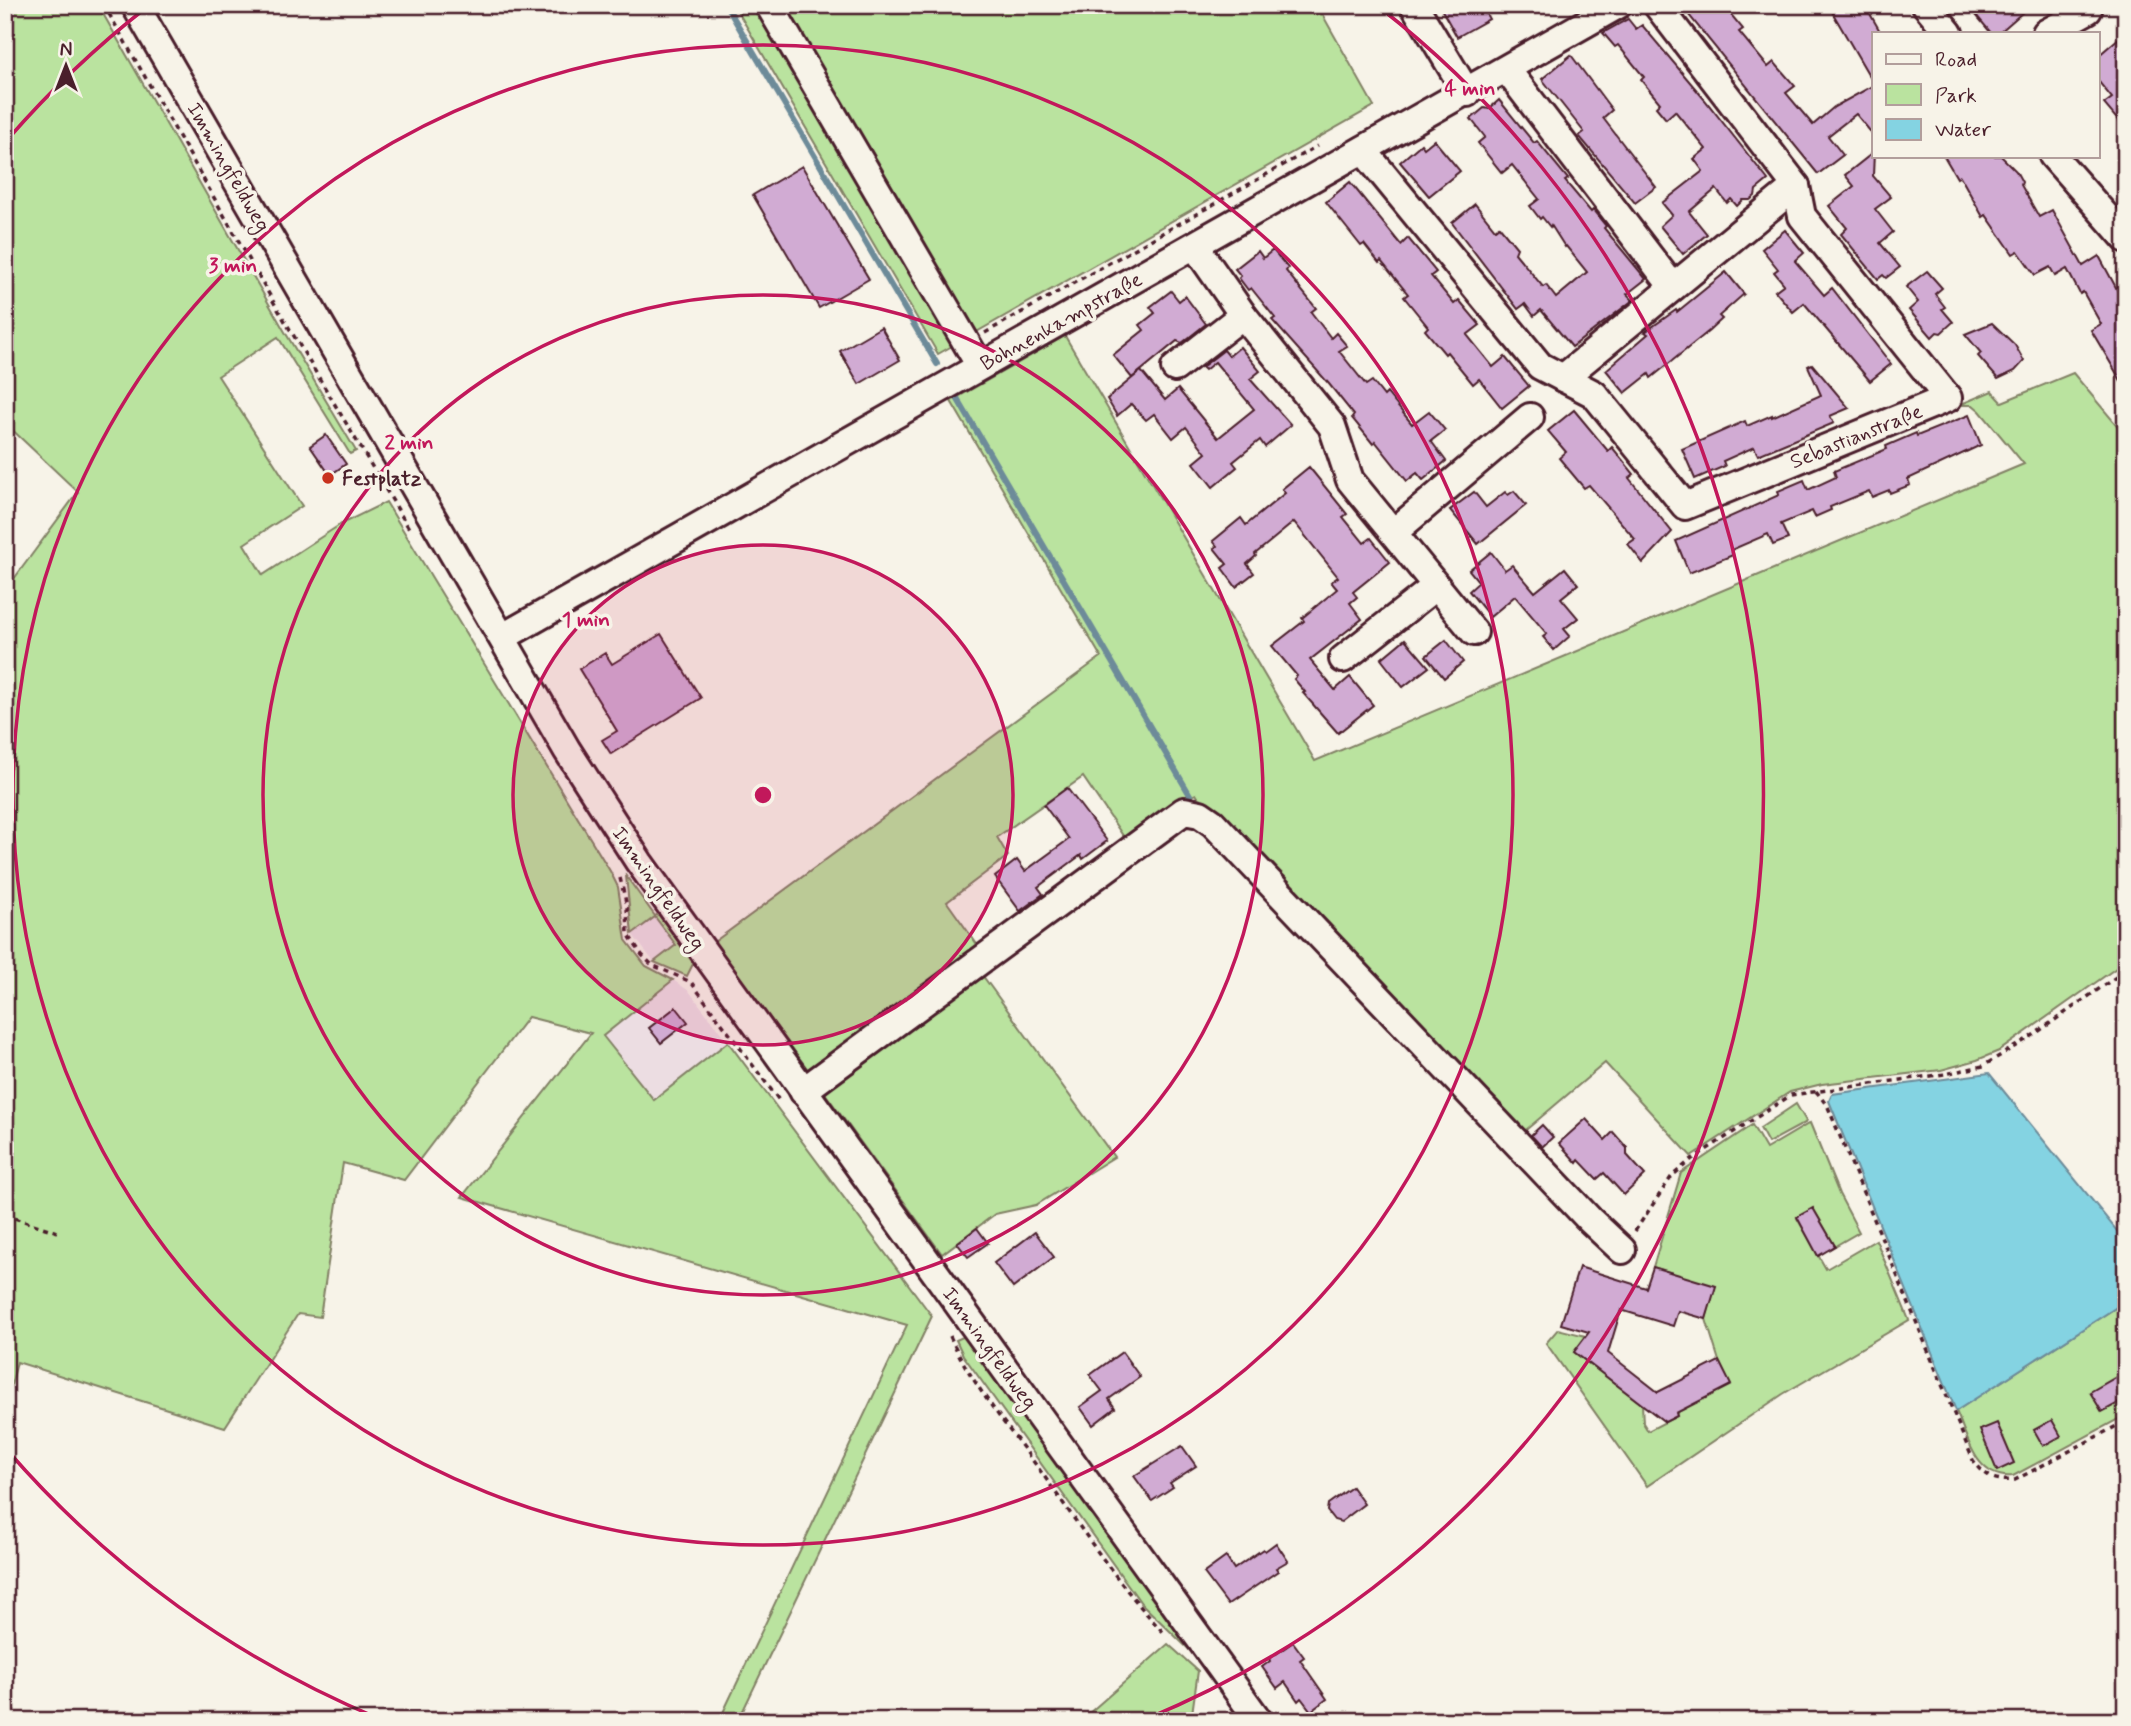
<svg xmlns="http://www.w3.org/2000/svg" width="2131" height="1726" font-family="Mynerve,sans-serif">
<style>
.built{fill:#ecdde2}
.green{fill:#bae39f;stroke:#828165;stroke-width:2}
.water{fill:#84d3e2;stroke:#6d8b99;stroke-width:2}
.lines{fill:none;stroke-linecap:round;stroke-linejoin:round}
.stream{stroke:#6d8b99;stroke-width:6}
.building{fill:#d1abd3;stroke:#4a1f2b;stroke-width:2}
.minor-casing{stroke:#4a1f2b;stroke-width:32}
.path{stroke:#4a1f2b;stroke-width:3.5;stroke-dasharray:5 5;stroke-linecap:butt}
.minor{stroke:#f7f3e8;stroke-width:26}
.ring{fill:none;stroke:#c2185b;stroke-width:3.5}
.poi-dot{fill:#c8321e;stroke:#f7f3e8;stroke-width:2.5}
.labels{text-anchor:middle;stroke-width:7;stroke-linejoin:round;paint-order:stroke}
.street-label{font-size:21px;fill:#4a1f2b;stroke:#f7f3e8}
.poi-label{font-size:21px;font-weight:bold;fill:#4a1f2b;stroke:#f7f3e8;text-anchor:start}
.centre{fill:#c2185b;stroke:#f7f3e8;stroke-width:3.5}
.ring-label{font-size:21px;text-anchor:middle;font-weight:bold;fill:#c2185b;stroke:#f7f3e8;stroke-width:7;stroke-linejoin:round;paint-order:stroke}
</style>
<rect width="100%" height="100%" fill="#f7f3e8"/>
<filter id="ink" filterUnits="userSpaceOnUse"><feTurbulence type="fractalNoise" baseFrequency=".0143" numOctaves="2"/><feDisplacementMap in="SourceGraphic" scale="14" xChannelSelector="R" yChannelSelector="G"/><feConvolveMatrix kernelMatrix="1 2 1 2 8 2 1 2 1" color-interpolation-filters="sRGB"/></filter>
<g filter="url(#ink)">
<!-- built -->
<g class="built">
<path d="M655 916 676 945 654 962 632 934Z"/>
<path d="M673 980 689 991 728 1042 654 1100 603 1035Z"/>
</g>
<!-- green -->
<g class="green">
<path d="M5 5H98L285 332 356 451 350 454 278 337 218 376 302 506 244 544 263 575 341 524 386 502 610 871 618 887 626 940 646 966 673 980 603 1036 654 1100 728 1042 932 1316 738 1721H719L907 1325 462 1197 591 1033 528 1017 404 1180 343 1163 320 1317 298 1314 225 1427 17 1362 5 1410V591L78 492 5 423Z"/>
<path d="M734 5H1317L1374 106 938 354Z"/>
<path d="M1065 336 1315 761 2024 464 1980 411 1973 405H1959L1992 391 2002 402 2073 373 2126 436V961L1999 1051 1977 1060 1941 1070 1822 1084 1790 1092 1691 1156 1605 1063 1520 1135 1205 808 1196 794 1185 799 1128 843 1083 777 997 837 1008 856 947 902 981 950 812 1075 714 942 1101 657 951 401Z"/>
<path d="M626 876 655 916 662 912 696 958 687 976 654 962 676 945 655 917 632 934Z"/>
<path d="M980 972 1114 1157 1036 1205 995 1214 942 1254 822 1089Z"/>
<path d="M1796 1104 1806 1121 1805 1123 1768 1143 1760 1128Z"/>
<path d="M1810 1123 1839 1194 1859 1232 1835 1246 1813 1208 1797 1218 1826 1269 1876 1240 1909 1320 1783 1394 1647 1486 1546 1343 1558 1329 1586 1336 1574 1352 1642 1404 1643 1423 1648 1431 1677 1416 1676 1413 1730 1385 1719 1361 1706 1319 1715 1287 1653 1267 1681 1173 1752 1125 1766 1149Z"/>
<path d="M2126 1301V1415L2013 1476C1976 1480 1968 1438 1956 1411Z"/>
<path d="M965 1336 974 1339 1203 1663 1141 1603 963 1355 956 1340Z"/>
<path d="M1168 1644 1198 1671 1191 1721H1080Z"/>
</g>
<!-- water -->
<path class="water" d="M1989 1073 2126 1242V1301L1956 1411 1829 1101 1832 1094Z"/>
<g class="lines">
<!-- stream -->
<g class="stream">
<path d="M726 5 937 364"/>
<path d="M957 398 1190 795"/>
</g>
</g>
<!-- building -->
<g class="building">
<path d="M1439 5H1481L1489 19 1457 37Z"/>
<path d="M1699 5H1723L1743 29 1739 32 1768 67 1774 62 1795 86 1786 93 1813 125 1834 107 1874 85V136L1856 114 1828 136 1843 155 1818 174 1688 14Z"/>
<path d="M1828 5H1865L1881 33H1874V84Z"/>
<path d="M1987 5H2031L1999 33H1991L1976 15Z"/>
<path d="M1628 19 1636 29 1642 25 1705 100 1768 180 1756 190 1755 196 1750 200H1743L1737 206 1731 199 1727 203 1716 189 1689 212 1707 234 1683 254 1660 226 1672 215 1662 203 1703 171 1694 159 1706 149 1675 111 1666 119 1656 107 1660 103 1641 80 1644 77 1618 45 1615 47 1603 33Z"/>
<path d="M2126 32V130L2104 104 2112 98 2098 81V56Z"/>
<path d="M1571 55 1612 110 1603 118 1656 187 1635 203 1579 136 1584 132 1542 79Z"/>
<path d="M1499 100 1534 143 1537 141 1568 179 1565 181 1591 212 1593 210 1606 226 1604 228 1646 279 1627 294 1633 300 1572 347 1541 310 1534 316 1525 304 1518 309 1452 223 1475 204 1495 229 1499 226 1517 248 1515 253 1543 287 1546 285 1556 298 1587 272 1566 246 1565 247 1551 225 1550 227 1542 217 1540 219 1530 206 1539 199 1512 165 1502 173 1478 143 1485 137 1471 119 1484 108 1489 109Z"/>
<path d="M1434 140 1460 171 1429 196 1400 162 1421 144 1424 148Z"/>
<path d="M1874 152 1873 176 1891 197 1875 209 1893 232 1880 243 1900 267 1886 278 1883 275 1878 279 1841 234 1847 228 1829 206 1854 186 1845 175Z"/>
<path d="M1944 156H2001L2016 171 2022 182 2021 185 2039 217 2052 210 2083 266 2099 256 2126 306V389L2091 330 2101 324 2083 292 2080 294 2067 269 2055 276 2050 267 2035 275 2018 251 2013 254 1986 215 1983 217 1960 176 1957 178Z"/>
<path d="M802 166 869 279 819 308 753 195Z"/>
<path d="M1350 182 1401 245 1408 238 1436 272 1431 276 1454 304 1459 300 1480 325 1467 335 1493 367 1505 357 1529 386 1502 408 1479 379 1473 384 1447 352 1445 354 1425 330 1428 327 1404 297 1408 294 1381 261 1379 263 1364 244 1361 246 1326 202Z"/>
<path d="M1785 230 1804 253 1795 261 1824 295 1832 288 1891 364 1870 381 1804 303 1793 312 1775 291 1784 284 1774 272 1778 269 1762 249Z"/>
<path d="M1273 250 1288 268 1286 271 1316 308 1311 312 1331 338 1336 333 1347 346 1339 351 1366 385 1372 381 1384 396 1387 393 1412 424 1429 411 1445 430 1431 441 1446 461 1423 480 1417 473 1407 481 1375 441 1373 444 1352 418 1354 415 1329 384 1272 320 1275 318 1251 288 1248 290 1239 278 1241 276 1235 269 1258 251 1263 258Z"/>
<path d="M1927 271 1942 288 1935 294 1945 307 1942 309 1953 322 1941 333 1937 332 1932 337 1909 310 1918 302 1906 287Z"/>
<path d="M1726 272 1744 294 1719 316 1722 319 1709 331 1651 378 1649 374 1625 393 1606 370 1648 334 1645 332 1676 310 1677 312Z"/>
<path d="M1171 291 1179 301 1185 296 1206 324 1182 343 1177 341 1132 378 1113 355 1144 330 1140 325 1155 313 1150 307Z"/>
<path d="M1992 323 2015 345 2024 361 2015 371 1998 379 1978 356 1981 353 1965 334Z"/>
<path d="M881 327 900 360 859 384 840 351Z"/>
<path d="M1240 347 1260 371 1250 379 1291 425 1265 447 1260 440 1233 462 1237 467 1213 487 1194 463 1206 453 1186 427 1173 438 1154 414 1146 420 1131 404 1117 416 1107 399 1141 371 1165 400 1178 389 1218 438 1254 409 1215 362 1205 370 1202 367 1224 350 1229 356Z"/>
<path d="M1812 364 1849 408 1830 416 1834 423 1758 455 1754 447 1723 461 1725 466 1695 479 1682 449 1745 421 1747 426 1772 415V417L1821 395 1808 366Z"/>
<path d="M1574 410 1608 451 1612 447 1634 474 1629 478 1672 532 1643 563 1628 544 1635 539 1589 485 1584 488 1559 458 1566 452 1548 431Z"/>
<path d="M1969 415 1981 445 1908 479 1910 485 1890 493 1889 490 1872 497 1869 491 1830 507 1831 510 1815 517 1812 511 1781 524 1788 539 1773 545 1768 534 1731 550 1733 555 1689 573 1676 541 1779 495 1778 491 1804 480 1808 490 1836 477 1834 471 1887 449 1886 446 1916 433 1917 436Z"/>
<path d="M326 435 346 464 330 475 310 446Z"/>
<path d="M1309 467 1347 514 1343 517 1364 543 1371 538 1390 562 1353 592 1357 597 1350 603 1362 619 1310 660 1335 690 1350 677 1373 705 1338 733 1303 693 1305 692 1294 679 1297 676 1272 646 1304 621 1302 618 1337 589 1331 582 1338 577 1294 522 1255 554 1256 556 1247 564 1254 573 1236 587 1222 568 1227 564 1214 548 1217 546 1213 541 1241 518 1246 525 1285 493 1282 489Z"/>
<path d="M1514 491 1526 505 1478 544 1450 510 1474 492 1486 507 1505 492 1508 495Z"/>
<path d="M1491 552 1505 570 1512 565 1535 592 1565 568 1578 584 1561 598 1578 618 1564 629 1570 636 1554 650 1543 637 1547 634 1515 596 1490 617 1469 591 1479 582 1469 570Z"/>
<path d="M661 634 701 698 611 754 602 740 617 731 579 669 605 653 612 664Z"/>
<path d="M1405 639 1429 667 1403 687 1381 659Z"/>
<path d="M1446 640 1463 662 1444 678 1426 656Z"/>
<path d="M1067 788 1107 841 1083 859 1081 855 1038 887 1043 894 1020 911 995 877 1017 860 1025 871 1069 839 1044 805Z"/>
<path d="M676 1007 688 1022 661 1043 649 1028Z"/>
<path d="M1586 1119 1605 1140 1613 1132 1627 1148V1155L1645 1175 1624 1195 1604 1173 1597 1179 1579 1160 1577 1163 1559 1143Z"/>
<path d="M1542 1125 1553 1137 1542 1147 1531 1135Z"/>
<path d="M1813 1208 1835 1246 1818 1256 1797 1217Z"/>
<path d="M977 1228 988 1243 968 1257 957 1243Z"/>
<path d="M1035 1232 1054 1257 1013 1288 994 1263Z"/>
<path d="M1579 1267 1646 1288 1653 1267 1716 1286 1706 1319 1678 1311 1673 1326 1621 1310 1608 1353 1658 1392 1719 1361 1731 1385 1676 1413 1677 1416 1665 1422 1574 1352 1589 1332 1561 1324Z"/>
<path d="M1122 1352 1140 1377 1109 1399 1115 1408 1093 1425 1080 1407 1102 1391 1090 1375Z"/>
<path d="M2118 1376 2126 1391V1399L2102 1412 2090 1392Z"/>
<path d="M2052 1420 2061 1436 2043 1446 2034 1430Z"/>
<path d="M1997 1423 2014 1463 1997 1471 1980 1430Z"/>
<path d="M1182 1446 1196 1466 1170 1483 1173 1487 1152 1501 1134 1476Z"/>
<path d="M1352 1487 1364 1504 1341 1522 1334 1520 1327 1511 1328 1504Z"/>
<path d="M1276 1543 1288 1561 1276 1568 1278 1571 1228 1605 1204 1573 1226 1557 1234 1569 1263 1549 1265 1551Z"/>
<path d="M1293 1642 1304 1657 1300 1660 1327 1699 1311 1711 1301 1698 1298 1701 1285 1682 1277 1688 1262 1667 1270 1661 1269 1659Z"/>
</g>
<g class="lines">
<defs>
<g id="minor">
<path d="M135 5 567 750 639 862 1259 1721"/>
<path d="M769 5 980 366"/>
<path d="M1414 5 1467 93"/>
<path d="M1926 5 1949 33"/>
<path d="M2046 33 2088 10"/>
<path d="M1507 70 1673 287"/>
<path d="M1363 150 1540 366 1594 394 1685 506 1948 398 1802 216 1796 186 1657 5"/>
<path d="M2053 156 2126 239"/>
<path d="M1195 246 1243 315 1332 426 1350 480 1474 632"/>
<path d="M1175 368 1243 315"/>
<path d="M1563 378 1796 186"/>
<path d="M1394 532 1530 417"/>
<path d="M503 637 1618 5"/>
<path d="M1343 659 1436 586"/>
<path d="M803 1091 1161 828 1184 811 1200 814 1213 823 1590 1220 1622 1250"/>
</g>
</defs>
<!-- minor casing -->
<use href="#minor" class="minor-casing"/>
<!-- path -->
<g class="path">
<path d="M104 5 273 301 410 530"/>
<path d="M985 333 1317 146"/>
<path d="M620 878 627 906 628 934 642 955 652 965 691 982 781 1103"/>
<path d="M1816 1091 1828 1107 1973 1460C1985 1476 1994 1482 2015 1480L2126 1421"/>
<path d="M5 1215 58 1232"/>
<path d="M1635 1231 1672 1176 1692 1159 1791 1095 1945 1074 1983 1066 2032 1036 2126 970"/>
<path d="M950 1336C971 1384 1008 1427 1039 1469 1080 1526 1118 1585 1166 1635"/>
</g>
<!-- minor -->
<use href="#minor" class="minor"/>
</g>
</g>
<!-- distance rings -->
<circle cx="763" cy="795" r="250" fill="#c2185b" fill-opacity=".12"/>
<g class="ring">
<circle cx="763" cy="795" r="250"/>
<circle cx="763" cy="795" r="500"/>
<circle cx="763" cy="795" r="750"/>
<path d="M380 1719A1000 1000 0 0 1 8 1451M8 139A1000 1000 0 0 1 147 7M1379 7A1000 1000 0 0 1 1146 1719"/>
</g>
<!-- markers -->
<circle class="poi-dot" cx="328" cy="478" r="7"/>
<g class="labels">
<!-- street labels -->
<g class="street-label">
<text transform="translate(229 167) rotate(60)" y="7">Immingfeldweg</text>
<text transform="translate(1061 321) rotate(-29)" y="7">Bohnenkampstraße</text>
<text transform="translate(1856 436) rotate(-22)" y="7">Sebastianstraße</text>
<text transform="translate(659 888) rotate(55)" y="7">Immingfeldweg</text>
<text transform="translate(990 1348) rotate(54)" y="7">Immingfeldweg</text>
</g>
<!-- poi labels -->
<g class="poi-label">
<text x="342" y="485">Festplatz</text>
</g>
</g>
<circle cx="763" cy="795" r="10" class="centre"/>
<g class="ring-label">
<text x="1470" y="95">4 min</text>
<text x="233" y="272">3 min</text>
<text x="409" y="449">2 min</text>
<text x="586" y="626">1 min</text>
</g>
<!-- margin -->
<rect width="2131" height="1726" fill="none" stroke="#f7f3e8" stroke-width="28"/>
<rect x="14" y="14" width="2103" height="1698" fill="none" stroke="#4a1f2b" stroke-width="2.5" filter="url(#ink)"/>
<!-- legend -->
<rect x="1872" y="32" width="228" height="126" fill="#f7f3e8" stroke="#b29e9c" stroke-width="2"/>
<rect x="1886" y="54" width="35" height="10" fill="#f7f3e8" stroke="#b29e9c" stroke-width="2"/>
<text x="1935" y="66" font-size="21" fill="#4a1f2b">Road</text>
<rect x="1886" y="84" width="35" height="21" fill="#bae39f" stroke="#b29e9c" stroke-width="2"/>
<text x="1935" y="102" font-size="21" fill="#4a1f2b">Park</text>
<rect x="1886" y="119" width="35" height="21" fill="#84d3e2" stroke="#b29e9c" stroke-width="2"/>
<text x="1935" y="136" font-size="21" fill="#4a1f2b">Water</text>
<!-- north arrow -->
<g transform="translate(66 66)" stroke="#f7f3e8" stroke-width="5" paint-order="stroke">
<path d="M0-5L12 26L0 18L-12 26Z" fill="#4a1f2b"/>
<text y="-10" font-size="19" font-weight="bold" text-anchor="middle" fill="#4a1f2b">N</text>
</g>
</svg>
